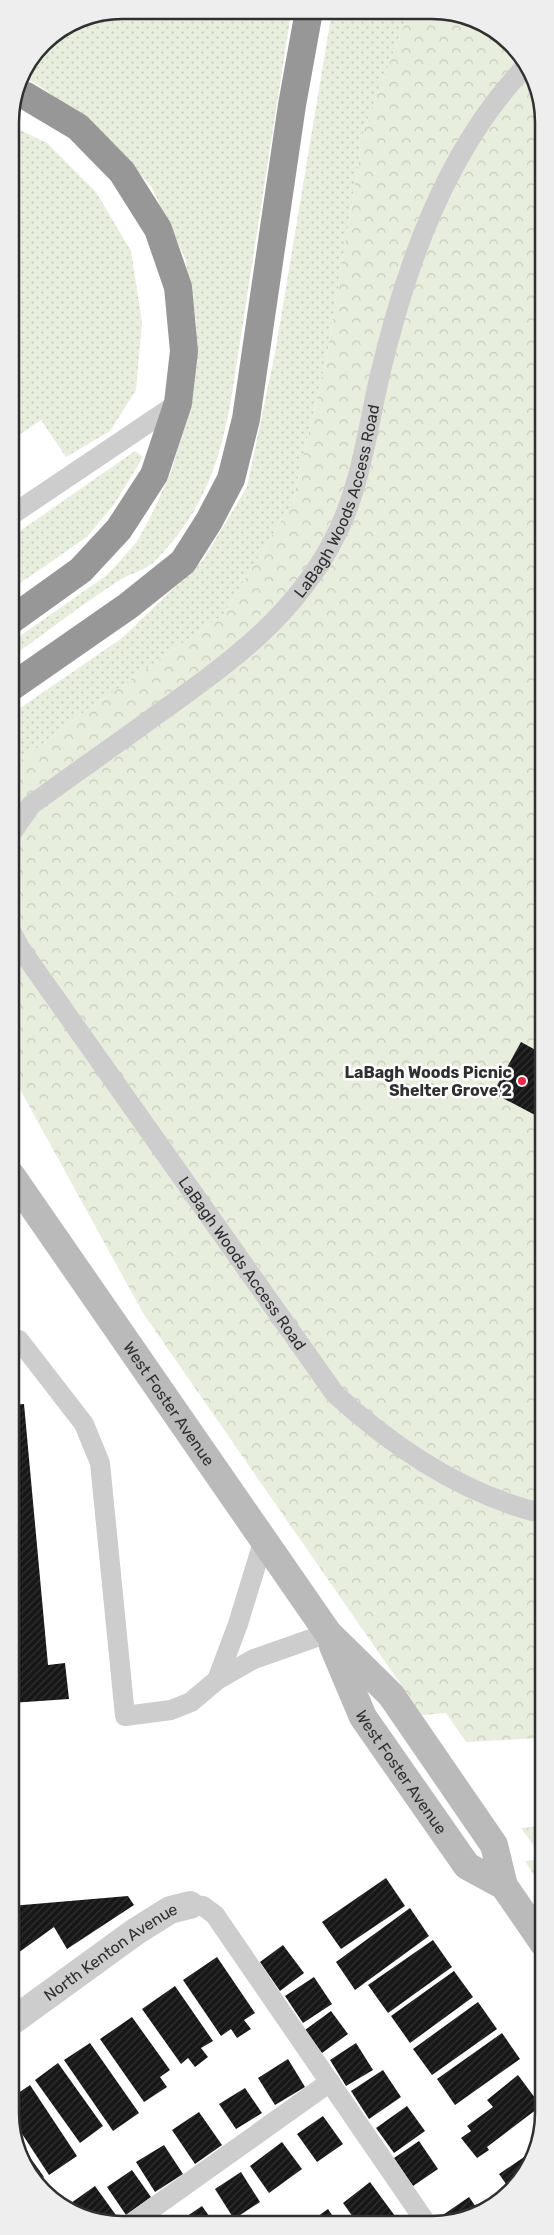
<svg xmlns="http://www.w3.org/2000/svg" width="554" height="2235" font-family="Rubik,sans-serif">
<style>
.grass{fill:url(#grass-dots)}
.forest{fill:url(#forest-crowns)}
.building{fill:url(#building-hatch)}
.lines{fill:none;stroke-linecap:round;stroke-linejoin:round}
.service{stroke:#cdcdcd;stroke-width:20}
.minor{stroke:#cdcdcd;stroke-width:28}
.secondary{stroke:#bababa;stroke-width:28}
.motorway{stroke:#979797;stroke-width:28}
.poi-dot{fill:#f32643;stroke:#fff;stroke-width:2}
.labels{text-anchor:middle;stroke-width:5;stroke-linejoin:round;paint-order:stroke}
.street-label{font-size:16px;fill:#303030;stroke:#fff}
.poi-label{font-size:16px;font-weight:bold;fill:#303030;stroke:#fff;text-anchor:end}
.rim{fill:none;stroke:#303030;stroke-width:2.5}
</style>
<defs>
<pattern id="grass-dots" width="8" height="8" patternUnits="userSpaceOnUse" patternTransform="scale(1.25)"><rect width="8" height="8" fill="#e7eedd"/><path d="M2 2h.1M6 6h.1" fill="none" stroke="#c6ccbe" stroke-width="1.8" stroke-linecap="round"/></pattern>
<pattern id="forest-crowns" width="20" height="18" patternUnits="userSpaceOnUse" patternTransform="scale(1.25)"><rect width="20" height="18" fill="#e7eedd"/><path d="M2 6a3 3 0 1 1 6 0M12 15a3 3 0 1 1 6 0" fill="none" stroke="#c6ccbe"/></pattern>
<pattern id="building-hatch" width="6" height="6" patternUnits="userSpaceOnUse" patternTransform="scale(1.25)"><rect width="6" height="6" fill="#171717"/><path d="M-1 1l2-2M0 6l6-6M5 7l2-2" fill="none" stroke="#303030"/></pattern>
</defs>
<rect width="100%" height="100%" fill="#fff"/>
<!-- grass -->
<g class="grass">
<path d="M122 10 293 11 290 20 231 400C220 463 202 513 156 560 147 570 131 573 120 580 82 604 47 632 10 658V643L107 575 136 543 150 518 171 472 193 395 196 322 185 258 151 186 97 128 34 82 20 78 43 43 79 18Z"/>
<path d="M332 11 409 12 364 129 326 361 292 503 223 615 76 718 10 769V715L122 638 203 560 247 487 275 353Z"/>
<path d="M10 125 47 143 96 192 131 251 142 322 136 390 110 431 66 457 41 420 10 441Z"/>
<path d="M135 451 143 457 115 503 87 537 10 590V538Z"/>
</g>
<!-- forest -->
<g class="forest">
<path d="M409 12H454L516 48 543 107 544 1738 466 1742 446 1713 422 1715 143 1313 11 1073 10 769 76 718 223 615 292 503 326 361 364 129Z"/>
<path d="M544 1826V1890L525 1861 543 1859 521 1828Z"/>
</g>
<!-- building -->
<g class="building">
<path d="M521 1042 543 1054V1100L535 1115 493 1093Z"/>
<path d="M24 1404 48 1665 65 1663 69 1699 11 1703V1405Z"/>
<path d="M386 1878 405 1906 341 1949 322 1922Z"/>
<path d="M128 1896 134 1905 67 1949 54 1927 11 1958V1906Z"/>
<path d="M410 1908 429 1936 355 1990 336 1962Z"/>
<path d="M433 1940 452 1967 388 2013 368 1985Z"/>
<path d="M283 1945 304 1973 280 1991 260 1962Z"/>
<path d="M217 1957 255 2013 244 2020 251 2029 237 2038 231 2029 221 2036 183 1980Z"/>
<path d="M454 1971 473 1997 410 2043 391 2016Z"/>
<path d="M314 1977 332 2004 303 2023 285 1996Z"/>
<path d="M175 1986 213 2041 201 2048 208 2057 195 2067 188 2058 181 2064 142 2009Z"/>
<path d="M478 2002 497 2029 432 2075 413 2049Z"/>
<path d="M331 2011 348 2034 322 2053 305 2030Z"/>
<path d="M132 2017 170 2070 160 2077 167 2087 144 2102 100 2039Z"/>
<path d="M502 2033 520 2059 455 2105 437 2079Z"/>
<path d="M90 2043 139 2113 113 2131 64 2060Z"/>
<path d="M356 2043 373 2070 346 2086 330 2060Z"/>
<path d="M288 2059 305 2087 275 2105 258 2078Z"/>
<path d="M58 2063 103 2126 80 2143 35 2080Z"/>
<path d="M383 2070 401 2097 369 2119 351 2091Z"/>
<path d="M518 2075 541 2106 487 2147 489 2150 477 2158 461 2138 471 2131 467 2126 493 2107 487 2100Z"/>
<path d="M30 2085 77 2156 49 2175 11 2117V2098Z"/>
<path d="M245 2088 262 2113 236 2129 219 2104Z"/>
<path d="M407 2106 425 2131 394 2153 376 2128Z"/>
<path d="M199 2112 222 2145 195 2164 172 2130Z"/>
<path d="M323 2116 343 2144 317 2162 297 2134Z"/>
<path d="M17 2139 44 2177 36 2183 16 2140Z"/>
<path d="M419 2141 438 2169 413 2186 394 2158Z"/>
<path d="M282 2142 302 2169 269 2193 250 2166Z"/>
<path d="M164 2145 183 2174 155 2192 136 2162Z"/>
<path d="M530 2153 516 2187 511 2191 499 2174Z"/>
<path d="M132 2170 151 2197 126 2215 107 2187Z"/>
<path d="M241 2172 260 2202 234 2219 215 2189Z"/>
<path d="M370 2182 395 2216 401 2224H358L343 2203Z"/>
<path d="M95 2186 118 2218 111 2223H100L75 2208 71 2203Z"/>
<path d="M469 2197 481 2214 445 2224 440 2217Z"/>
<path d="M202 2206 214 2223H177Z"/>
<path d="M328 2209 338 2224H307Z"/>
</g>
<g class="lines">
<!-- service -->
<g class="service">
<path d="M10 516 178 403"/>
<path id="s1" d="M11 834 31 805C72 775 114 746 155 716 226 665 293 619 334 539 360 490 367 432 379 379 405 268 445 151 525 67"/>
<path id="s2" d="M11 931 20 948 335 1394C395 1449 464 1495 544 1514"/>
<path d="M11 1337 19 1340 84 1424 100 1463 125 1716 171 1710 191 1702 217 1680 254 1659 328 1633"/>
<path d="M217 1680 238 1624 264 1539"/>
<path d="M190 1905 203 1906 215 1915 427 2224"/>
<path d="M132 2223 330 2082"/>
</g>
<!-- minor -->
<path class="minor" id="s3" d="M11 2022 135 1932 170 1910 190 1905"/>
<!-- secondary -->
<g class="secondary">
<path id="s4" d="M11 1175 328 1633 391 1695 494 1845 504 1886 544 1944"/>
<path id="s5" d="M333 1646 363 1717 467 1866 504 1886"/>
</g>
<!-- motorway -->
<g class="motorway">
<path d="M10 621 81 570 119 529 154 475 178 403 184 351 178 287 158 229 122 172 78 127 26 96 15 93"/>
<path d="M10 688 128 606 183 562 209 521 231 479 246 419 292 105 309 11"/>
</g>
</g>
<!-- markers -->
<circle class="poi-dot" cx="522" cy="1081" r="5"/>
<g class="labels">
<!-- street labels -->
<g class="street-label">
<text dy="6" stroke="none"><textPath href="#s1" startOffset="479">LaBagh Woods Access Road</textPath></text>
<text dy="6" stroke="none"><textPath href="#s2" startOffset="405">LaBagh Woods Access Road</textPath></text>
<text dy="6" stroke="none"><textPath href="#s4" startOffset="278">West Foster Avenue</textPath></text>
<text dy="6" stroke="none"><textPath href="#s5" startOffset="144">West Foster Avenue</textPath></text>
<text dy="6" stroke="none"><textPath href="#s3" startOffset="122">North Kenton Avenue</textPath></text>
</g>
<!-- poi labels -->
<g class="poi-label">
<text x="512" y="1078">LaBagh Woods Picnic<tspan x="512" dy="18">Shelter Grove 2</tspan></text>
</g>
</g>
<!-- crop -->
<path d="M0 0H554V2235H0ZM122 19H432A103 103 0 0 1 535 122V2113A103 103 0 0 1 432 2216H122A103 103 0 0 1 19 2113V122A103 103 0 0 1 122 19Z" fill="#eee" fill-rule="evenodd"/>
<path class="rim" d="M122 19H432A103 103 0 0 1 535 122V2113A103 103 0 0 1 432 2216H122A103 103 0 0 1 19 2113V122A103 103 0 0 1 122 19Z"/>
</svg>
